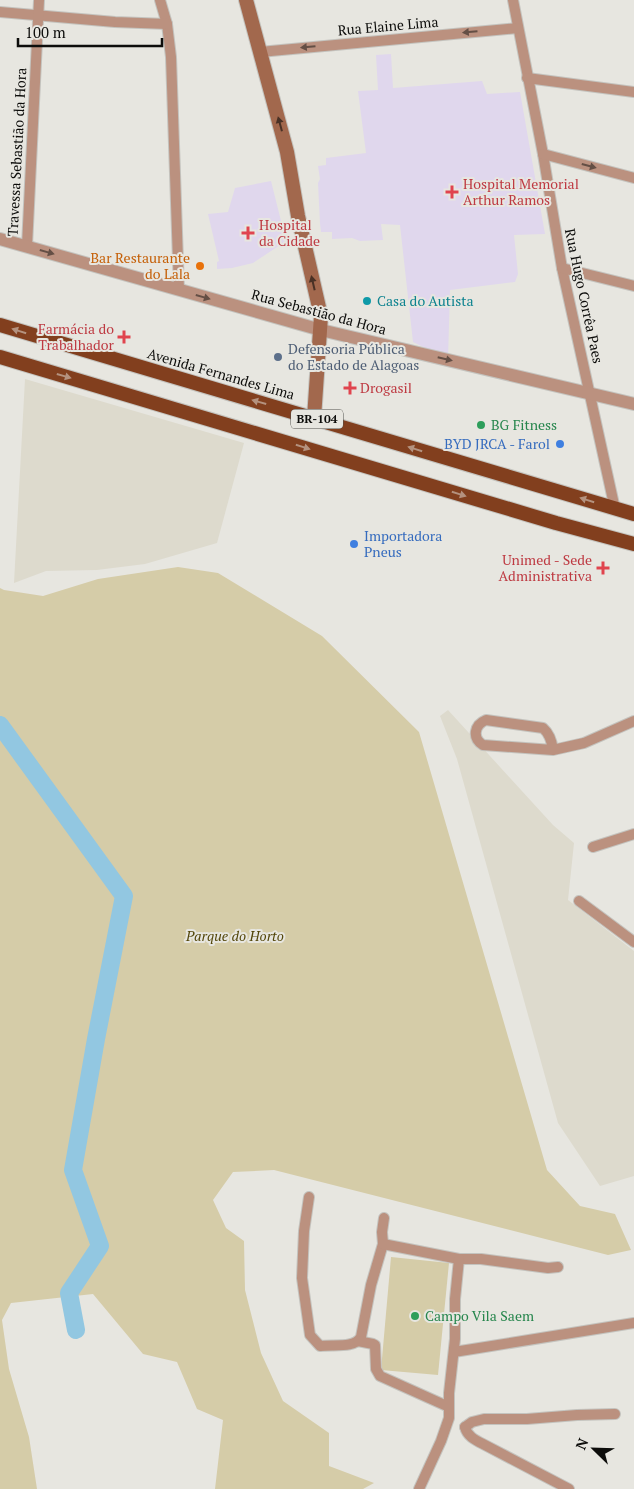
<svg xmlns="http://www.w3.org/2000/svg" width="634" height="1489" font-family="'PT Serif',serif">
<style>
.built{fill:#dddacd}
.medical{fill:#e0d7ed}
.green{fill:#d5cca8}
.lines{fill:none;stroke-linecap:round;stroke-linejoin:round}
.river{stroke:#92c7e1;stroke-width:18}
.minor-casing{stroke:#c4c3be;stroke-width:12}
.tertiary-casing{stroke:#c4c3be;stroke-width:14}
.secondary-casing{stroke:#c4c3be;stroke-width:16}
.trunk-casing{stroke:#c4c3be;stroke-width:16}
.minor{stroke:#bb917f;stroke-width:10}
.tertiary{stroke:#bb917f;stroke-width:12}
.secondary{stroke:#a2684d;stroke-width:14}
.trunk{stroke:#823f1e;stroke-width:14}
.oneway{fill:#644f45}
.oneway2{fill:#493125}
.oneway3{fill:#b4927f}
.health-dot{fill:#e0444e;stroke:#e7e6e0;stroke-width:2}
.food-dot{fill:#e8710a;stroke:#e7e6e0;stroke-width:2}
.culture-dot{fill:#0f9aa8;stroke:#e7e6e0;stroke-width:2}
.service-dot{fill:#5c6f8a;stroke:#e7e6e0;stroke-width:2}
.leisure-dot{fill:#2e9e5b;stroke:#e7e6e0;stroke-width:2}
.shop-dot{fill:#3f7fe0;stroke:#e7e6e0;stroke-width:2}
.labels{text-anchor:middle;stroke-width:4;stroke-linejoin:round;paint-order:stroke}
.shield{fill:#e7e6e0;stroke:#4e4e4b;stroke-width:1}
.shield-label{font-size:12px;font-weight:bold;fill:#0d0d0b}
.street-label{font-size:14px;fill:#0d0d0b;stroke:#e7e6e0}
.health-label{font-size:14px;fill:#be3a42;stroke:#e7e6e0;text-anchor:start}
.food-label{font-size:14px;fill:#c56008;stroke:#e7e6e0;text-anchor:end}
.culture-label{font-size:14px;fill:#0d838f;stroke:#e7e6e0;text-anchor:start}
.service-label{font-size:14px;fill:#4e5e75;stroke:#e7e6e0;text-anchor:start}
.leisure-label{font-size:14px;fill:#27864d;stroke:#e7e6e0;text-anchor:start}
.shop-label{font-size:14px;fill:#366cbe;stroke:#e7e6e0;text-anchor:end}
.park-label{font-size:14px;font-style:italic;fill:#534609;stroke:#e7e6e0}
</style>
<rect width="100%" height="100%" fill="#e7e6e0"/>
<!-- built -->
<g class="built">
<path d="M25 379 244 443 217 543 145 564 97 570 46 571 14 583Z"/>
<path d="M448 710 553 825 574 843 568 900 634 951V1176L600 1186 558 1123 457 759 440 716Z"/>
</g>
<!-- medical -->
<g class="medical">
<path d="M391 54 393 88 482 81 487 94 520 92 545 234 514 235 518 274 515 282 450 290 448 359 413 342 400 225 381 224 383 240 360 241 352 238 332 239V232H321L320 223 318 183 320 179 318 166 326 165V158L366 153 358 91 378 90 376 55Z"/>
<path d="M271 181 286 241 253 263 232 268 217 269V262L219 261 208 214 228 212 235 188Z"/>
</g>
<!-- green -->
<g class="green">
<path d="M178 567 218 573 322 636 419 732 547 1170 580 1206 615 1214 631 1250 608 1255 274 1170 233 1172 213 1200 226 1228 244 1241 245 1290 261 1353 283 1401 329 1433V1466L374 1483 363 1489H215L223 1420 197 1409 177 1362 143 1354 93 1294 11 1303 2 1320 9 1369 29 1437 37 1489H0V588L4 590 43 596 98 579Z"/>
<path d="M391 1257 449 1263 438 1375 381 1370Z"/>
</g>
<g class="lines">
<!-- river -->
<path class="river" d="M0 725 124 896 96 1039 73 1170 100 1246 69 1293 76 1330"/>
<defs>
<g id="minor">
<path d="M160 0 167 24 171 57 179 290"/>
<path d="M513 0 543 154 562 268 615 509"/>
<path d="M0 12 115 22 167 24"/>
<path d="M260 52 518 28"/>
<path d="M527 78 634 92"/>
<path d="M543 154 634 178"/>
<path d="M27 246 39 0"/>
<path d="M562 268 634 286"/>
<path d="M553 750C552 742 550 734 543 728L486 720C474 725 472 738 483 745L553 750 584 743 634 721"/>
<path d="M593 847 634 834"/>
<path d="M579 901 634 942"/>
<path d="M309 1197 304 1231 302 1278 310 1335 320 1346C333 1344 354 1349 361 1337L371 1285 383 1244 382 1232 384 1218"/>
<path d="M383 1244 459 1259H481L548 1268 558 1267"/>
<path d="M358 1341 373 1344 375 1345 376 1369 380 1376 449 1407"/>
<path d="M454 1352 634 1323"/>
<path d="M465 1427 472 1422 484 1419H527L577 1415 615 1414"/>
<path d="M465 1427C467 1436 475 1440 483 1444L569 1489"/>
<path d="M419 1489 441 1441 449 1418V1393L455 1339V1299L459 1259"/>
</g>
<path id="tertiary" d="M0 239 321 330 634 404"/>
<path id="secondary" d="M246 0 287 152 298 216 321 316 314 418"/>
<g id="trunk">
<path d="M0 325 634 514"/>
<path d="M0 357 556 523 634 544"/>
</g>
</defs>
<!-- minor casing -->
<use href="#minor" class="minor-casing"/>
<!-- tertiary casing -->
<use href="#tertiary" class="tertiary-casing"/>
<!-- secondary casing -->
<use href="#secondary" class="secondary-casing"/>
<!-- trunk casing -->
<use href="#trunk" class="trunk-casing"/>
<!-- minor -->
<use href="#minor" class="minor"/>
<!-- tertiary -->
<use href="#tertiary" class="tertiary"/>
<!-- secondary -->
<use href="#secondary" class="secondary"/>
<!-- trunk -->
<use href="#trunk" class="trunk"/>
</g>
<!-- one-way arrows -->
<defs><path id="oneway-solid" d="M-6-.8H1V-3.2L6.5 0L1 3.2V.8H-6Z" transform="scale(1.25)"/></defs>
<g class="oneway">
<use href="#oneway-solid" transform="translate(470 32) rotate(175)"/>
<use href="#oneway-solid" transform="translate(308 47) rotate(175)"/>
<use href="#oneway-solid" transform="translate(589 166) rotate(15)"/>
<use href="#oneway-solid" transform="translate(47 252) rotate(16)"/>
<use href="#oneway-solid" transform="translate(203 297) rotate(16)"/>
<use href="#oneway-solid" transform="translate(445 359) rotate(13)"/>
</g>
<g class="oneway2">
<use href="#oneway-solid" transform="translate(280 124) rotate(-105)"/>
<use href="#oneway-solid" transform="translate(313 283) rotate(-103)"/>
</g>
<g class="oneway3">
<use href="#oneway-solid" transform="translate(19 331) rotate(-163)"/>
<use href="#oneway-solid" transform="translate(64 376) rotate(16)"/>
<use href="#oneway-solid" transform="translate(259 402) rotate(-164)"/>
<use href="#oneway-solid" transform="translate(303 447) rotate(17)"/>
<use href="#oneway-solid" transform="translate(415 449) rotate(-163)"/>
<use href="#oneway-solid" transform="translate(459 494) rotate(17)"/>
<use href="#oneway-solid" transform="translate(587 500) rotate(-163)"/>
</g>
<!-- markers -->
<g class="health-dot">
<path d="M449.5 184.5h5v5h5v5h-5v5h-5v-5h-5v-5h5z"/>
<path d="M245.5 225.5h5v5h5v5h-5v5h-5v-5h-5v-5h5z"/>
<path d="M121.5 329.5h5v5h5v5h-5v5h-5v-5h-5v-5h5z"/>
<path d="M347.5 380.5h5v5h5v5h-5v5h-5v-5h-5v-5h5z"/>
<path d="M600.5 560.5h5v5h5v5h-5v5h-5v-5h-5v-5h5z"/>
</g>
<circle class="food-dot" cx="200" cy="266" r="5"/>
<circle class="culture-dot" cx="367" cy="301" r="5"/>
<circle class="service-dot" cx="278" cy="357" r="5"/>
<g class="leisure-dot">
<circle cx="481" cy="425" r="5"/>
<circle cx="415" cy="1316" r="5"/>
</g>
<g class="shop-dot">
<circle cx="560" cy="444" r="5"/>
<circle cx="354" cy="544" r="5"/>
</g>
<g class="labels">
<!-- shield labels -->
<rect class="shield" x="291" y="409.5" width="52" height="19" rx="4"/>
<g class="shield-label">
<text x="317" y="423">BR-104</text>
</g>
<!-- street labels -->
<g class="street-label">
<text transform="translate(388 26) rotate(-5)" y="5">Rua Elaine Lima</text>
<text transform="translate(17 152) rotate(-87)" y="5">Travessa Sebastião da Hora</text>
<text transform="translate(584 296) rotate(78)" y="5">Rua Hugo Corrêa Paes</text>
<text transform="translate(319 312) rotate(15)" y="5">Rua Sebastião da Hora</text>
<text transform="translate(221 374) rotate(16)" y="5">Avenida Fernandes Lima</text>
</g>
<!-- health labels -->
<g class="health-label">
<text x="463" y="189">Hospital Memorial<tspan x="463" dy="16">Arthur Ramos</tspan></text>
<text x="259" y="230">Hospital<tspan x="259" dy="16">da Cidade</tspan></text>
<text x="114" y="334" text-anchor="end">Farmácia do<tspan x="114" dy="16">Trabalhador</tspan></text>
<text x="360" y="393">Drogasil</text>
<text x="592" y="565" text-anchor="end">Unimed - Sede<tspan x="592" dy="16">Administrativa</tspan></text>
</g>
<!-- food labels -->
<g class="food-label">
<text x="190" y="263">Bar Restaurante<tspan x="190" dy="16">do Lala</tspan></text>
</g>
<!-- culture labels -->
<g class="culture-label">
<text x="377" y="306">Casa do Autista</text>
</g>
<!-- service labels -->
<g class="service-label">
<text x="288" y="354">Defensoria Pública<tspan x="288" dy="16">do Estado de Alagoas</tspan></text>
</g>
<!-- leisure labels -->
<g class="leisure-label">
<text x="491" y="430">BG Fitness</text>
<text x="425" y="1321">Campo Vila Saem</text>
</g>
<!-- shop labels -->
<g class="shop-label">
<text x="550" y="449">BYD JRCA - Farol</text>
<text x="364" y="541" text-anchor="start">Importadora<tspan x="364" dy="16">Pneus</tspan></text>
</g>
<!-- park labels -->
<g class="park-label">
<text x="235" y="941">Parque do Horto</text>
</g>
</g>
<!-- north arrow -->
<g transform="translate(594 1449) rotate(293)" stroke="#e7e6e0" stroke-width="4" paint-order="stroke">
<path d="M0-4L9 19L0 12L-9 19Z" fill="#0d0d0b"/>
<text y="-8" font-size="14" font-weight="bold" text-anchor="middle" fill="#0d0d0b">N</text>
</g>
<!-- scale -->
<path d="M18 38v8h144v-8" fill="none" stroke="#0d0d0b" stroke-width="2.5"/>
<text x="25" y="38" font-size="15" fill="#0d0d0b" stroke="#e7e6e0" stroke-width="4" paint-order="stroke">100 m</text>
</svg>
